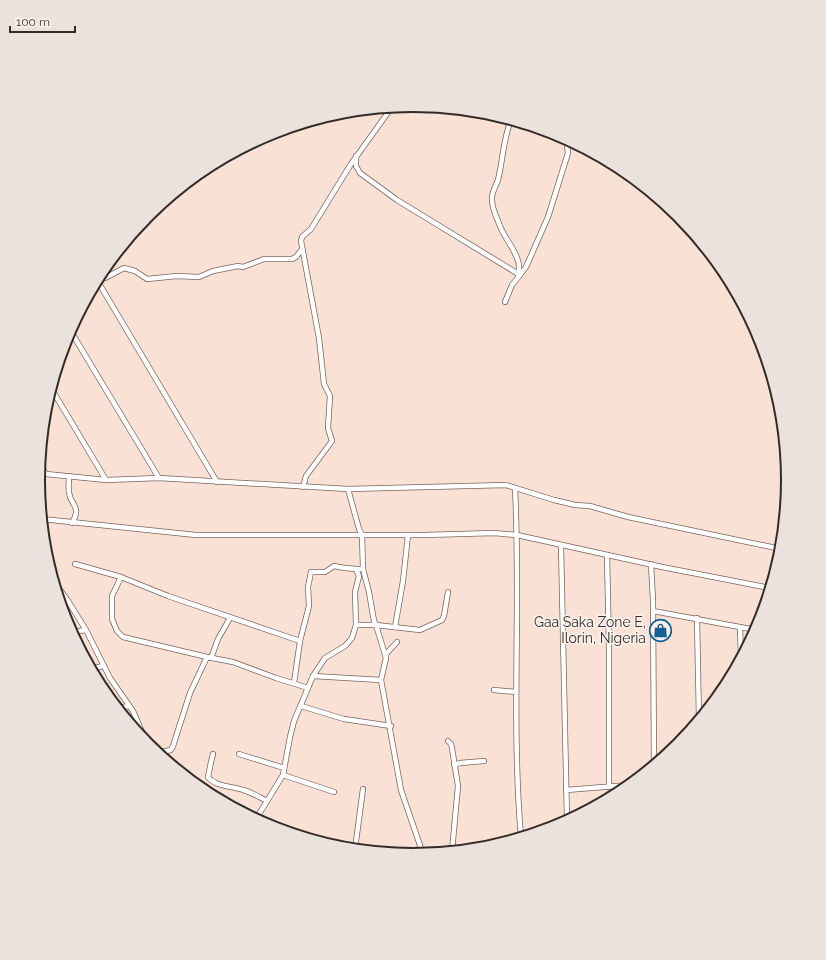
<svg xmlns="http://www.w3.org/2000/svg" width="826" height="960" font-family="Raleway,sans-serif">
<style>
.lines{fill:none;stroke-linecap:round;stroke-linejoin:round}
.minor-casing{stroke:#79645b;stroke-width:6}
.tertiary-casing{stroke:#79645b;stroke-width:8}
.minor{stroke:#fff;stroke-width:4.5}
.tertiary{stroke:#fff;stroke-width:6}
.labels{text-anchor:middle;stroke-width:3;stroke-linejoin:round;paint-order:stroke}
.poi-label{font-size:14px;fill:#342b27;stroke:#fcf2ed;text-anchor:end}
.rim{fill:none;stroke:#342b27;stroke-width:2}
</style>
<rect width="100%" height="100%" fill="#f9e1d6"/>
<g class="lines">
<defs>
<g id="minor">
<path d="M477 111 487 115 493 114"/>
<path d="M511 120C503 139 503 160 498 180 496 186 491 193 492 200 492 209 497 218 500 226 505 240 524 259 518 274"/>
<path d="M356 156V166L360 173 397 200 520 275 526 267 548 217 568 153 566 138"/>
<path d="M97 279 105 278 124 268 135 271 147 279 177 276 199 277 213 271 238 266 243 267 264 259H292L296 257 302 249"/>
<path d="M97 280 217 482"/>
<path d="M505 302 512 285 520 275"/>
<path d="M70 330 159 478"/>
<path d="M51 388 106 480"/>
<path d="M40 464 46 474 106 480 159 478 348 489 506 485 554 500 575 505 590 506 628 517 781 549"/>
<path d="M39 473 46 474"/>
<path d="M69 476C69 482 68 487 69 493 71 506 82 506 72 523"/>
<path d="M303 487 306 476 332 441 328 428 330 396 324 384 319 338 301 241 302 237 311 229 351 164 392 107"/>
<path d="M515 488C521 604 511 721 521 837"/>
<path d="M348 489 359 529 362 535 363 569 369 592 374 621 376 625 386 658 381 680 401 790 423 854"/>
<path d="M42 519 196 535H425L494 533 517 535 662 567 770 588"/>
<path d="M561 545 567 821"/>
<path d="M607 555 609 649V787"/>
<path d="M75 564 121 577 168 596 300 641"/>
<path d="M651 564 653 600 654 765"/>
<path d="M121 577 112 596V619L117 631 123 637 207 657 233 662 276 678 308 688"/>
<path d="M53 580 68 601"/>
<path d="M60 602 68 601 86 630 110 678 133 711 148 746"/>
<path d="M653 611 756 630"/>
<path d="M697 618 699 720"/>
<path d="M356 625H376L420 630 442 620 444 616 448 592"/>
<path d="M395 627 403 581 408 535"/>
<path d="M740 627 741 658"/>
<path d="M71 632 86 630"/>
<path d="M386 657V654L397 642"/>
<path d="M211 658 218 639 230 618"/>
<path d="M91 669 103 666"/>
<path d="M313 676 381 680"/>
<path d="M294 683 300 641 309 606 308 587 311 572H325L334 566 345 568 356 569"/>
<path d="M494 690 516 692"/>
<path d="M301 706 344 719 391 726"/>
<path d="M118 708 129 706"/>
<path d="M448 741 451 744 452 748 458 786 452 851"/>
<path d="M157 753 171 750 173 746 190 693 207 657"/>
<path d="M213 754 211 762 208 777C216 787 232 786 243 790 251 792 259 797 267 801"/>
<path d="M239 754 284 768"/>
<path d="M454 765 460 763 484 761"/>
<path d="M283 775 334 792"/>
<path d="M566 790 629 785"/>
<path d="M256 819 283 775 290 737 294 721 313 676 325 658 345 646 352 638 356 625 355 592 359 576 356 569H363"/>
<path d="M355 849 363 789"/>
</g>
<path id="tertiary" d="M484 848H487"/>
</defs>
<!-- minor casing -->
<use href="#minor" class="minor-casing"/>
<!-- tertiary casing -->
<use href="#tertiary" class="tertiary-casing"/>
<!-- minor -->
<use href="#minor" class="minor"/>
<!-- tertiary -->
<use href="#tertiary" class="tertiary"/>
</g>
<!-- icons -->
<defs>
<symbol id="shop-ring" viewBox="-11 -11 22 22"><circle r="9.5" fill="#fcf2ed" stroke="#156194" stroke-width="1.5"/><path d="M-5-2.5h2.3a2.7 3.5 0 0 1 5.4 0H5L5.5 6h-11ZM-1.5-2.5h3a1.5 2.3 0 0 0-3 0Z" fill="#156194"/></symbol>
</defs>
<g fill-rule="evenodd">
<use href="#shop-ring" x="648" y="618" width="25" height="25"/>
</g>
<g class="labels">
<!-- poi labels -->
<g class="poi-label">
<text x="646" y="627">Gaa Saka Zone E,<tspan x="646" dy="16">Ilorin, Nigeria</tspan></text>
</g>
</g>
<!-- crop -->
<path d="M0 0H826V960H0ZM45 480a368 368 0 1 1 736 0a368 368 0 1 1-736 0Z" fill="#ece2dd" fill-rule="evenodd"/>
<path class="rim" d="M45 480a368 368 0 1 1 736 0a368 368 0 1 1-736 0Z"/>
<!-- scale -->
<path d="M10 26v6h65v-6" fill="none" stroke="#342b27" stroke-width="2"/>
<text x="16" y="26" font-size="12" fill="#342b27" stroke="#fcf2ed" stroke-width="3" paint-order="stroke">100 m</text>
</svg>
